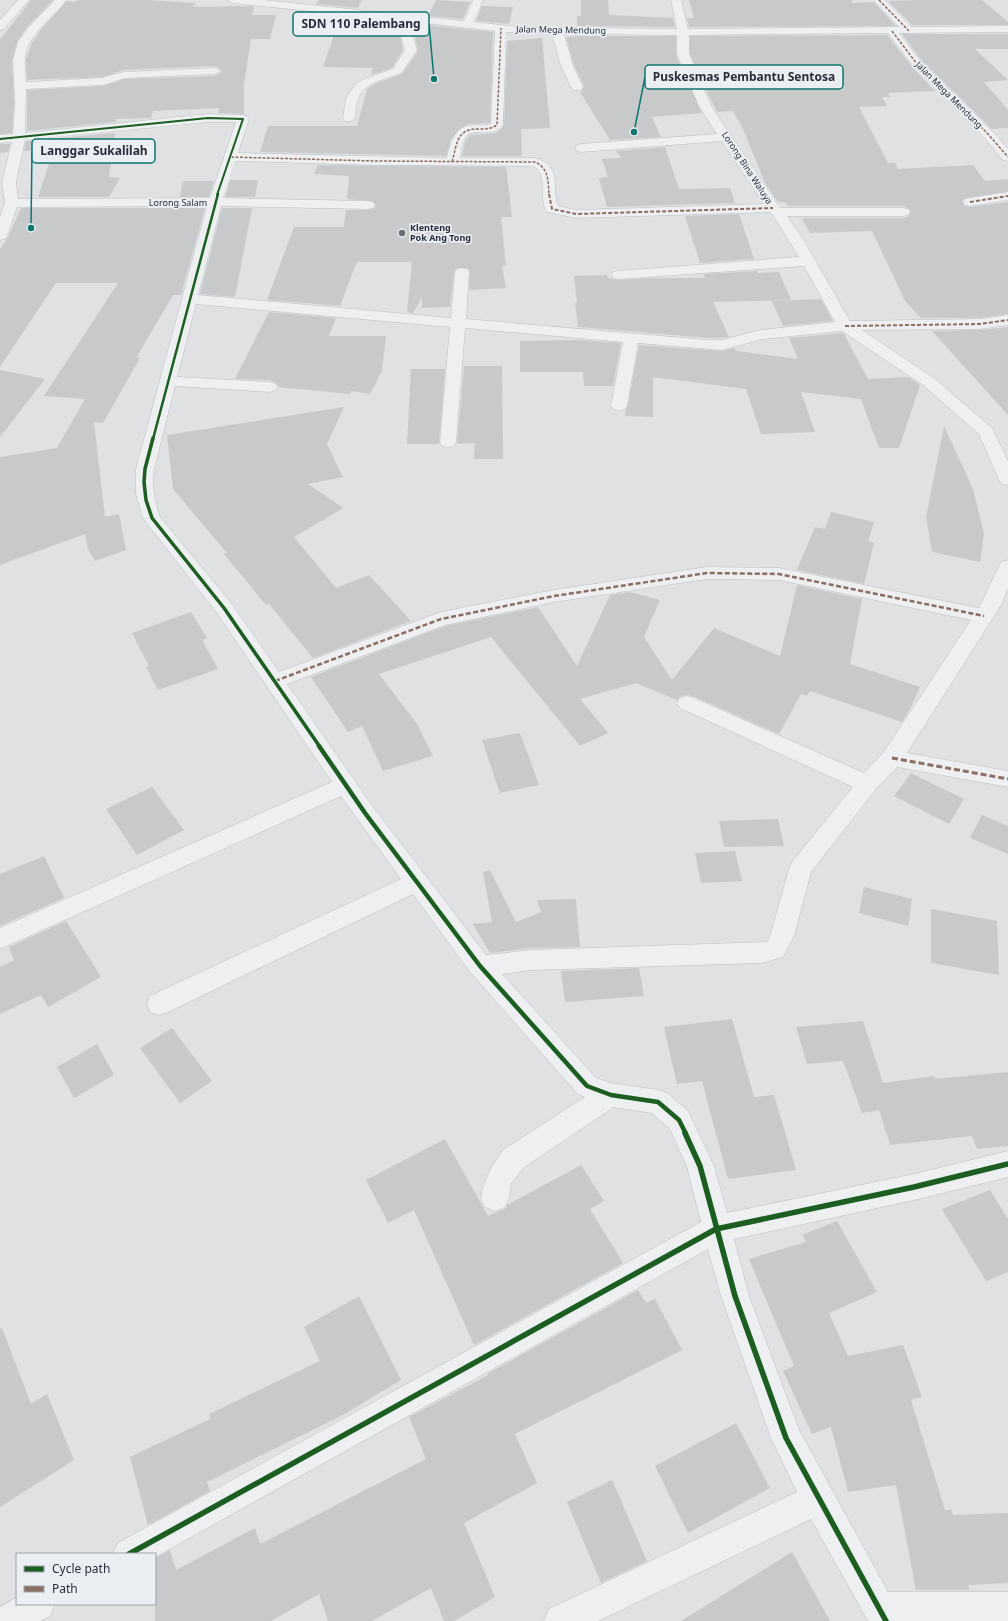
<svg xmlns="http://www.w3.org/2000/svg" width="1008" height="1621" font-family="'Noto Sans',sans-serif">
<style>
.building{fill:#c7c9cb}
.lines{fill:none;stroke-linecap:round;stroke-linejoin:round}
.minor-casing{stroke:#bdbfc1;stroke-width:1}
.minor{fill:#eeeff0;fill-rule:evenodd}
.quiet-far3{stroke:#8d6e63;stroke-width:1.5;stroke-dasharray:3 1.5;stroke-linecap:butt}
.quiet-far2{stroke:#8d6e63;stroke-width:2;stroke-dasharray:4 2;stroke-linecap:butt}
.quiet-far1{stroke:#8d6e63;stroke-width:2.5;stroke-dasharray:5 2.5;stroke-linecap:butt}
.quiet{stroke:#8d6e63;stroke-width:3;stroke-dasharray:6 3;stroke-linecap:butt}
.cycleway-far4-casing{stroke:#ebeff3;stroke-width:3.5}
.cycleway-far3-casing{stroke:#ebeff3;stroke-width:4}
.cycleway-far2-casing{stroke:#ebeff3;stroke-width:5.5}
.cycleway-far1-casing{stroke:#ebeff3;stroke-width:7}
.cycleway-casing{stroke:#ebeff3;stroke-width:8}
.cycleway-far4{stroke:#1b5e20;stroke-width:2}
.cycleway-far3{stroke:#1b5e20;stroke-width:2.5}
.cycleway-far2{stroke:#1b5e20;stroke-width:3.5}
.cycleway-far1{stroke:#1b5e20;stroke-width:4.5}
.cycleway{stroke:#1b5e20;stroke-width:5.5}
.poi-dot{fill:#686d75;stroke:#ebeff3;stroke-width:1.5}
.labels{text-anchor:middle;stroke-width:3.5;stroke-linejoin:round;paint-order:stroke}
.far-street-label{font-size:9px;fill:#282e3a;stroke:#ebeff3}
.far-poi-label{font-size:9px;font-weight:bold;fill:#282e3a;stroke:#ebeff3;text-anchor:start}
.leader{fill:none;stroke:#0f766e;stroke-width:1.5}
.callout-dot{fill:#0f766e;stroke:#ebeff3;stroke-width:1.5}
.callout{fill:#ebeff3;stroke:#0f766e;stroke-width:1.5}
.callout-label{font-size:12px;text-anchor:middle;font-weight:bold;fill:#282e3a}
</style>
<rect width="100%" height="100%" fill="#dfe1e3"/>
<!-- building -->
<g class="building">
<path d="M31 0H53L27 27 17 42 12 60 14 104 12 133 0 134V40Z"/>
<path d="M77 0H148L196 3 193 7 250 6 254 7 252 15H276L270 39H251L244 84V114L219 113V108L153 111 151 118 116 119V122L27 131V90L103 86 125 79 214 76 219 74 222 71 219 68 214 66 124 70 102 77 27 80 26 60 32 43 42 28 67 1 75 2Z"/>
<path d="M319 0H362L358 8 316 4Z"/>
<path d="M436 0 470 2 463 19 428 16Z"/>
<path d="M581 0H608L609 15 673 18 675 27 577 26V16H581Z"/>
<path d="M689 0H852V3L874 2 896 26 689 27 687 18H694Z"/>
<path d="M918 0H982L1008 22V25H912L888 1Z"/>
<path d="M482 6 513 7 509 24 476 21Z"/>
<path d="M312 13 353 17 349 25H402L400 36 403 50 392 68 371 75 373 68 323 67 334 35 302 29Z"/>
<path d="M417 24 493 32 490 123 468 124 458 130 451 140 446 156 260 152 268 126H357L367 89 377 83 402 74 418 51 415 36Z"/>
<path d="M902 34H1008V49H975L1008 80 984 82 1008 110V128L992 129 922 61Z"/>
<path d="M887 35 912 67 935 91 888 93 891 97H882L887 106 859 107 888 163H895L898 169 973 165 985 181 1008 179V191L965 198 962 201 964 206 970 207 1008 202V314L980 318H921L905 301 872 231 810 233 802 218H903L909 216 911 211 908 208 903 206H788L785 202H778L765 183 743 129 733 111 717 112 703 84 755 82 760 80 762 76 755 72 699 74 690 54V36Z"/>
<path d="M577 36H676V55L702 113 652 117 661 137 610 140 580 92 582 91 584 86 574 65 566 37Z"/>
<path d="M542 38 550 128 521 129 522 156H462L465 142 470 135 495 133 500 130 504 125 507 41Z"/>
<path d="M115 133 109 177 120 178 109 197H38L54 149 24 151 26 141Z"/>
<path d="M0 144H10L8 152 0 153Z"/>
<path d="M665 147 679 189 730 188 735 203 607 207 599 178 608 177 602 159 621 158 616 151Z"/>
<path d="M318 165 506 167 512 217H501L506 266H502L506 288 469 290 470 271 467 268H457L454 272 450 307 422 308V297L413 313 407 312 412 262H357L340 306 267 300 294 227H344L346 210H368L373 209 376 206 373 201 347 199 349 176 314 174Z"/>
<path d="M230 180H258L255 197H225Z"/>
<path d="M183 181H214L209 197H180Z"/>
<path d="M21 208H205L181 295H173L136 358H140L103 423 94 422 105 517 119 514 126 550 95 561 88 549 85 534 0 565V457L57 448 85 399 44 396 118 283H56L0 367V249L8 237Z"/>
<path d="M222 208H252L235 297 200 294Z"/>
<path d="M739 214 754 259 700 263 685 216Z"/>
<path d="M757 271 758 273 779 272 791 300 713 302 729 337 722 338H707L578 327 575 303H577L574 276 607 275 608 278 618 280 654 278H705L704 274Z"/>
<path d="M821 299 833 321 783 326 772 301Z"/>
<path d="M269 312 336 318 329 336H386L382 371 370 394 351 391 350 394 279 387 276 383 270 380 235 379Z"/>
<path d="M1008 327V415L932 331 980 330Z"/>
<path d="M842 333 844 334 868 379 908 377 920 385 899 448H879L861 399 801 392 815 432 761 434 746 389 653 377V417L625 416V411L628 406 639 345 722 351 734 348 736 351 798 359 789 338Z"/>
<path d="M580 340 621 343 613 386H584L583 372H520V341Z"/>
<path d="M464 366H502L503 459H474L475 443 457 444Z"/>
<path d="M411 369H445L439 444H407Z"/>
<path d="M0 370 45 379 0 437Z"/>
<path d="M344 407 327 444 343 477 308 484 343 508 294 537 336 588 369 575 411 621 313 658 269 604 266 605 224 554 227 553 173 489 167 435Z"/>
<path d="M944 426 973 489 984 534 980 562 932 552 926 517Z"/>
<path d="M831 512 874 522 868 541 874 543 864 584 797 570 815 527 825 529Z"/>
<path d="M797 585 862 599 850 664 920 687 909 711 902 722 810 691 807 696 801 694 779 734 695 697 687 695 680 697 677 700 636 683 580 699 608 733 580 746 491 637 379 674 417 724 433 756 383 771 362 726 348 732 311 677 445 626 538 607 577 666 610 595 630 592 660 600 644 637 672 680 714 628 780 656Z"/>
<path d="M191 612 207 638 202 640 218 669 158 690 146 667 149 666 132 633Z"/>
<path d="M520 733 539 785 500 793 482 740Z"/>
<path d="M911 773 964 799 949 824 894 796Z"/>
<path d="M152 787 184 830 137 855 106 809Z"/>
<path d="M982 815 1008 826V854L970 838Z"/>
<path d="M778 819 784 846 724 847 719 821Z"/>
<path d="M735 851 742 881 701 883 695 853Z"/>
<path d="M44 856 64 898 0 926V874Z"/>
<path d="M490 870 516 922 541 912 537 900 576 899 580 947 532 948 490 953 473 924 492 922 483 872Z"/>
<path d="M864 887 912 899 908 926 859 913Z"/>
<path d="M931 909 997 921 999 975 931 963Z"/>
<path d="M66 921 101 977 48 1007 41 995 0 1014V967L14 960 9 947Z"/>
<path d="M639 968 644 996 565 1002 561 971Z"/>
<path d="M732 1019 754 1097 774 1095 796 1170 728 1179 702 1081 677 1084 664 1027Z"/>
<path d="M863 1021 883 1083 934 1076 935 1079 1008 1072V1146L977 1149 972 1136 890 1145 879 1110 862 1113 843 1061 807 1064 796 1027Z"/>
<path d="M172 1028 212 1081 180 1103 140 1048Z"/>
<path d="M97 1044 114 1075 74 1098 57 1067Z"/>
<path d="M445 1139 488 1216 506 1208 507 1205 581 1165 604 1201 590 1209 623 1263 474 1345 414 1210 388 1223 366 1180Z"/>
<path d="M990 1190 1008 1219V1272L986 1281 942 1209Z"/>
<path d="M837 1221 877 1292 829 1313 848 1356 903 1345 922 1397 911 1400 945 1510H952L953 1515 1008 1513V1583L968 1585 969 1590H916L896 1485 848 1492 831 1427 812 1434 783 1371 794 1366 749 1259 806 1242 802 1235Z"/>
<path d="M638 1290 646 1303 655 1299 682 1350 515 1434 537 1483 464 1523 495 1597 454 1621H444L431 1588 372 1621H328L319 1594 271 1621H155V1558L170 1550 176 1570 255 1528 260 1544 426 1459 409 1417 488 1375 487 1374Z"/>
<path d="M359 1296 401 1380 341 1416 207 1482 210 1491 148 1525 130 1457 210 1419 209 1414 320 1361 304 1327Z"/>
<path d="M2 1328 31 1404 47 1394 74 1460 0 1507V1329Z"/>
<path d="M736 1423 770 1488 688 1533 655 1466Z"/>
<path d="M612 1480 647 1561 601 1583 567 1502Z"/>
<path d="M792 1552 830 1621H681Z"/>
</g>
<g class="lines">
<defs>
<g id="minor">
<path d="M18 0H29L4 29 0 30V20Z"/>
<path d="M55 0H66C52 20 27 33 25 60 24 67 26 75 26 82L102 78 124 72 214 68 218 69 220 71 218 73 214 74 125 78 103 85 26 89 25 133 208 114 243 115 247 116 249 119 238 153 447 158C451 141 455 125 475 125 481 125 486 126 491 124L495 31 415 22 413 36 417 50 403 71 401 73C387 79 364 82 358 99 356 104 356 112 355 118L353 121H345L343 118 346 98 356 84 362 80 393 69 405 50 401 36 405 21 232 3 227 0H263L407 15 411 14 416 16 464 21 473 0H483L474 22 519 27 677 29 671 0H681L688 29 899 27 874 0H885L911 27 1008 26V32L899 33 921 62 992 131 1008 149V161L1003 160 984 137 913 66 888 33 689 35V54L698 76 755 73 759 75 761 77 759 79 755 81 701 83 711 106 778 205 781 208H903L908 209 910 212 908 215 903 216H787L804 241 850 321 980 319 1008 315V325L980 329 862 330 935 379 992 428 1008 461V485L1002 484 999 480 979 434 923 385 842 331 763 339 722 350 638 343 627 406 625 409 619 411 613 409 611 406 623 342 465 328 456 442 454 446 448 447 442 446 440 442 450 327 196 304 177 377 270 382 276 384 278 387 276 390 270 392 175 386 154 469C152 486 154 501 160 517L231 603 279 672 441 612 554 590 707 567 779 568 979 608 999 566 1001 562 1008 560V588L1001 605 907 753 1008 771V787L897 767 875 790 811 872 794 936 783 957 762 963 532 970 502 974 596 1078 611 1083 658 1090 667 1093 688 1111 714 1166 727 1213 914 1174 1008 1151V1177L914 1200 734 1239 749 1296 799 1430 888 1592H1008V1621H868L811 1519 598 1621H544L549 1609 797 1492 771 1438 721 1296 708 1249 155 1557V1554H113L118 1543 701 1222 687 1167 670 1129 652 1113 614 1107 523 1168 511 1184 509 1198 505 1207 495 1211 485 1207 481 1198 483 1187 491 1168 503 1150 585 1097 578 1094 471 973 413 894 168 1012 159 1015 150 1012 147 1004 150 996 401 879 341 796 0 949V928L332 782 217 613 143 518 136 494V469L207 206 17 207 7 236 5 239 0 240V217L5 203 2 182 12 142 0 143V135L13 134 15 104 13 60 18 42 28 28ZM506 32 552 34 561 66 571 87 573 90H581L583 87 573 66 564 34 677 35V54L699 106 717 134 581 144 577 145 575 148 577 151 581 152 722 141 764 204 576 210 558 206C551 187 563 165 535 158H460C461 151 462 142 466 137 473 126 494 139 503 125ZM208 122H236L210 198 18 199 16 182 25 140ZM235 161 374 165 533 166C549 173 538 199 547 212L576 218 770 212 773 215 799 257 618 271 613 272 611 275 613 278 618 279 804 266 835 322 761 330 722 340H707L466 319 469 272 467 269 462 268 457 269 455 272 451 318 198 295 221 206 368 209 373 208 375 205 373 202 368 201 223 198ZM707 579 779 580 971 620 884 752 864 773 694 698 687 696 680 698 677 703 680 708 853 787 792 862 789 869 770 936 767 942 532 950 486 955 373 807 287 684 445 625 554 602Z"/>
<path d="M1008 192V200L970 206 965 205 963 202 965 199 970 198Z"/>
<path d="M17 1597V1604H55L50 1616 40 1621H0V1607Z"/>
</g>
</defs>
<!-- minor casing -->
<use href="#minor" class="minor-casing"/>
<!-- minor -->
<use href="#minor" class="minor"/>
<!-- quiet-far3 -->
<g class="quiet-far3">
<path d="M879 0 909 31"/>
<path d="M892 31 917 64 988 134 1008 157"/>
<path d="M231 157 374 161 535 162C549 168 548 181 549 195"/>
<path d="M452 162C457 145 456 128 479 129 486 129 491 129 497 125L501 28"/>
</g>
<!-- quiet-far2 -->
<g class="quiet-far2">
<path d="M549 194 552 209 576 214 773 208"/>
<path d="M970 202 1008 196"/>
<path d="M845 326 980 324 1008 320"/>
</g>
<!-- quiet-far1 -->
<path class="quiet-far1" d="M275 681 441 619 554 596 707 573 779 574 984 616"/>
<!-- quiet -->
<path class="quiet" d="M892 758 1008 779"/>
<defs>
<path id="cycleway-far4" d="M0 139 208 118 243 119 217 195"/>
<path id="cycleway-far3" d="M153 439 218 194"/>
<path id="cycleway-far2" d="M153 438 145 469 144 482 146 500 152 518 224 608 320 747"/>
<path id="cycleway-far1" d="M319 746 365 813 480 966 587 1086 611 1095 658 1102 679 1120 686 1134"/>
<g id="cycleway">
<path d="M685 1133 700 1166 735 1296 786 1438 886 1621"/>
<path d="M129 1554 716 1229 914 1187 1008 1164"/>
</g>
</defs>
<!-- cycleway-far4 casing -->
<use href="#cycleway-far4" class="cycleway-far4-casing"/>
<!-- cycleway-far3 casing -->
<use href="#cycleway-far3" class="cycleway-far3-casing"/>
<!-- cycleway-far2 casing -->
<use href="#cycleway-far2" class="cycleway-far2-casing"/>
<!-- cycleway-far1 casing -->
<use href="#cycleway-far1" class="cycleway-far1-casing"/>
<!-- cycleway casing -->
<use href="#cycleway" class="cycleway-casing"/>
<!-- cycleway-far4 -->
<use href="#cycleway-far4" class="cycleway-far4"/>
<!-- cycleway-far3 -->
<use href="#cycleway-far3" class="cycleway-far3"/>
<!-- cycleway-far2 -->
<use href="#cycleway-far2" class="cycleway-far2"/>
<!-- cycleway-far1 -->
<use href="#cycleway-far1" class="cycleway-far1"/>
<!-- cycleway -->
<use href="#cycleway" class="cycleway"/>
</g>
<!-- markers -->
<circle class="poi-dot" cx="402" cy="233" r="4"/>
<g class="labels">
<!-- far-street labels -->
<g class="far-street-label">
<text transform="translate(561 30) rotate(1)" y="3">Jalan Mega Mendung</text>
<text transform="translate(949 95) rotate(45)" y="3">Jalan Mega Mendung</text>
<text transform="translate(747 168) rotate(57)" y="3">Lorong Bina Waluya</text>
<text x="178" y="206">Lorong Salam</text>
</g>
<!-- far-poi labels -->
<g class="far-poi-label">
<text x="410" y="231">Klenteng<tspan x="410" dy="10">Pok Ang Tong</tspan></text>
</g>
</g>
<!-- callouts -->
<path class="leader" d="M434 79L429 24M634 132L645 77M31 228L32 151"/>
<g class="callout-dot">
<circle cx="434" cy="79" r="4"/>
<circle cx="634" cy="132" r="4"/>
<circle cx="31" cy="228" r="4"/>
</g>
<g class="callout">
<rect x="293" y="12" width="136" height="24" rx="4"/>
<rect x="645" y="65" width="198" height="24" rx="4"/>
<rect x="32" y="139" width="123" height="24" rx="4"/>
</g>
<g class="callout-label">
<text x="361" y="28">SDN 110 Palembang</text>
<text x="744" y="81">Puskesmas Pembantu Sentosa</text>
<text x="94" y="155">Langgar Sukalilah</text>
</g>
<!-- legend -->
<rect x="16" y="1553" width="140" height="52" fill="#ebeff3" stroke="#9da2a9"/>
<rect x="24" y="1566" width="20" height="6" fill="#1b5e20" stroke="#9da2a9"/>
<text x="52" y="1573" font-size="12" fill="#282e3a">Cycle path</text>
<rect x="24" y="1586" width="20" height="6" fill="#8d6e63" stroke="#9da2a9"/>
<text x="52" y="1593" font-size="12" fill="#282e3a">Path</text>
</svg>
